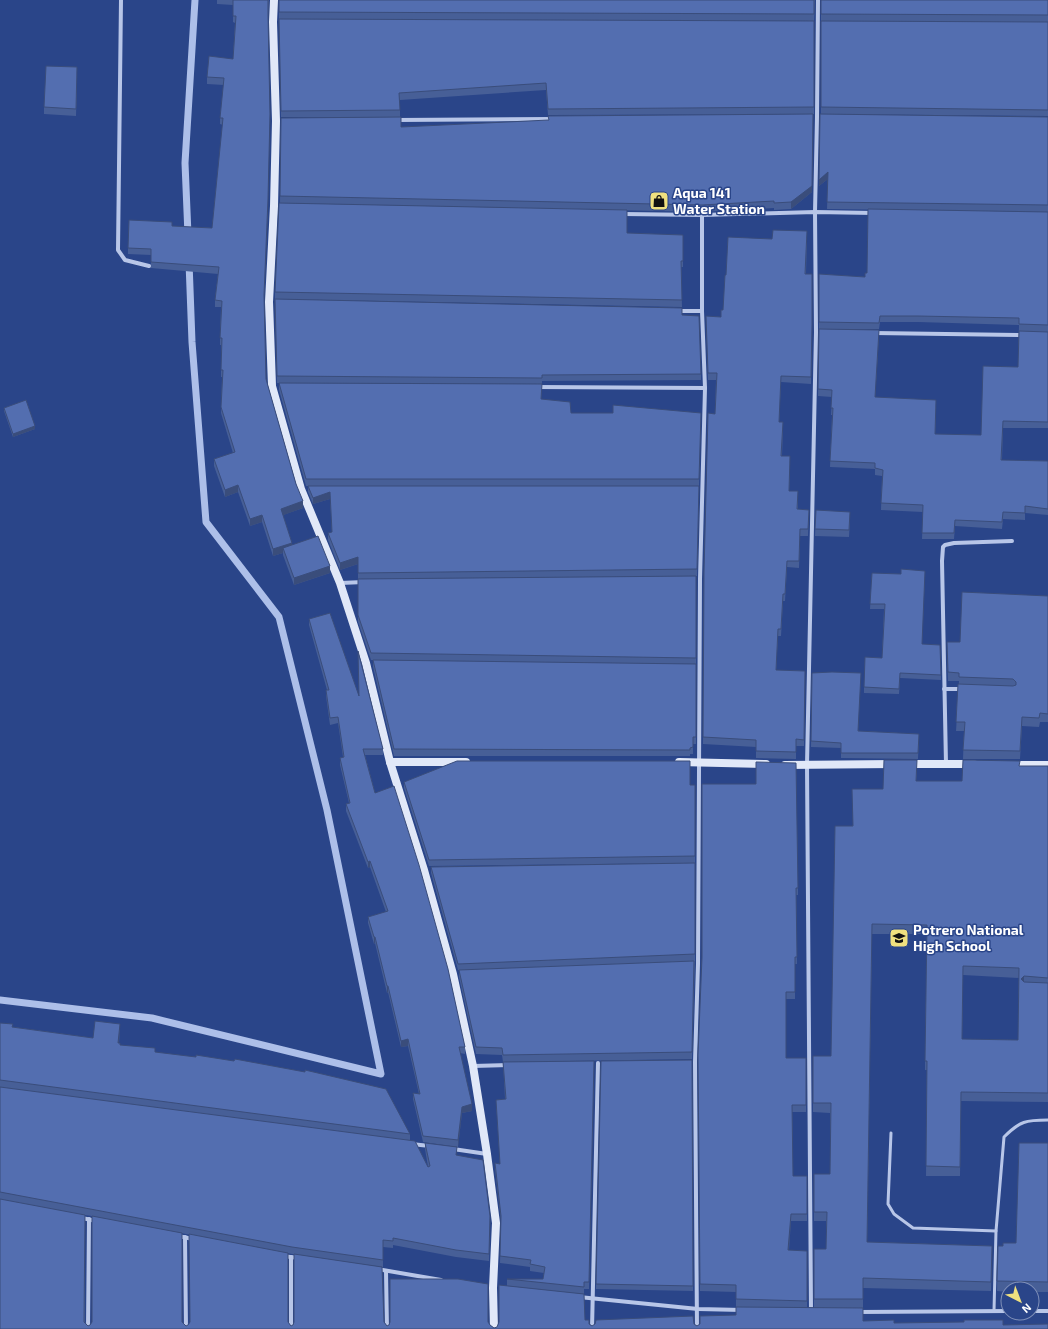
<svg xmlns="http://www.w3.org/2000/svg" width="1048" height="1329" font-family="'Exo 2',sans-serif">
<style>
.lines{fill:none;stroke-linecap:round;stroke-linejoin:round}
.stream{stroke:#adbfe9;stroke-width:7}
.lane{stroke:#b8c6e8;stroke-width:3}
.street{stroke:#b8c6e8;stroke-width:4}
.secondary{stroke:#e1e8f8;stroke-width:8}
.wall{fill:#475f97;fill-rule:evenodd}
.shaded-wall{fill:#3a4d7b}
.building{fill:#536eb0;stroke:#3a4d7b;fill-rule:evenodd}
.labels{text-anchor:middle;stroke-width:3;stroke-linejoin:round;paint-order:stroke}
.poi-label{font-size:14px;font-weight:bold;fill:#fff;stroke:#2a4589;text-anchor:start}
</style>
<rect width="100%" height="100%" fill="#2a4589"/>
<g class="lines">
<!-- stream -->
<g class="stream">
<path d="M188 235 185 163 195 0"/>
<path d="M0 1000 152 1018 381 1074 327 810 279 617 206 522 192 342 189 262"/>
</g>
<!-- lane -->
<g class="lane">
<path d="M891 1133 888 1204 894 1214 913 1228 996 1231"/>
<path d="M994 1311 996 1231 1004 1137C1020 1121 1026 1120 1048 1120"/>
</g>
<!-- street -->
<g class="street">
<path d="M121 0 118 250 125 260 149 266"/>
<path d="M396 120 553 119"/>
<path d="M623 214 702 215 815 212 874 213"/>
<path d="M677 311H702"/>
<path d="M874 333 1024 335"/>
<path d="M537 387 705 388"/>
<path d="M340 583 364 582"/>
<path d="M944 689H962"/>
<path d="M946 764 942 561 943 547 945 545 954 543 1012 541"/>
<path d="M473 1066 509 1065"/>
<path d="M411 1144 430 1146"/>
<path d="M453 1149 487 1154"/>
<path d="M82 1218 96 1221"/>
<path d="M178 1236 193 1239"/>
<path d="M185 1237 186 1329"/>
<path d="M282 1256 299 1258"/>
<path d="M377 1269 441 1280"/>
<path d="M386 1271 387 1329"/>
<path d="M579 1297 698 1309 742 1310"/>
<path d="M811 1311 807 765 816 332 815 212 817 117 818 0"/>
<path d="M1032 1311H1048"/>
<path d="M858 1312 1008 1311"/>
<path d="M88 1329 89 1219"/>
<path d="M291 1329V1257"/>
<path d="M592 1329 598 1063"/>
<path d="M697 1329 695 1062 698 964 700 579 705 388 702 311V215"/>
</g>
<!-- secondary -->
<g class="secondary">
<path d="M274 0 273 22 276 121 274 206 269 302 272 386 301 489 340 583 366 663 390 762 424 870 453 974 473 1066 487 1154 496 1223 493 1288 494 1329"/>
<path d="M390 762H466"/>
<path d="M679 762 766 764"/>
<path d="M907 764H974"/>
<path d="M785 765 894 764"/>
<path d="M1009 765H1048"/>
</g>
</g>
<!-- wall -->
<g class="wall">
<path d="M217 0H269L268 19V206L264 299 266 379 303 508 283 515 292 545 330 573 294 585 283 555V553L273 556 262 522 250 526 238 492 225 497 214 466V459L233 453 221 413 222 377H221V345H220V338L221 307H215V300L218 274 151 268V255L128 254V248L172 226 212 228 223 125 220 124V118L224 85 207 84V77L233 59 235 23 233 22V5L217 4Z"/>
<path d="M279 0H815L814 21 279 19Z"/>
<path d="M821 0H1048V116L821 114Z"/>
<path d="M279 19 814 21V114L548 115 546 90 400 100V117H281Z"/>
<path d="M77 74 76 116 44 114V107Z"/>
<path d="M1048 117V212L827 209 828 179 819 186V180Z"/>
<path d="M281 118 401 127 812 192 791 209 774 210V208L702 212 280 203Z"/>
<path d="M1048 212V428H1003L1002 460 1048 461V515L1025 513V520L1003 519 1002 529 955 526 954 539H922L923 512 881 510 882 476 875 475V469L830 467 832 415H831L832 397 818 396 819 329 879 336 875 397 936 407 935 434 981 435 1018 367 1019 325 918 322H880L879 329H819V274L865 277 867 273Z"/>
<path d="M627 233 683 235V267H681L682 307 275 299V292Z"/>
<path d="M807 238 806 274H812L811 384 781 382 779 422 783 429 782 456 790 463 789 491 798 498V509L809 510 808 536H800L799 568 787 567 785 601H783L781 636H778L776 670 805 671 804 746H796V759L756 758V747L703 744 704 572 715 414 716 380H708L706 323 721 317 723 310 726 275 772 239Z"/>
<path d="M275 306 682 315 701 374V380L542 381V384L277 383Z"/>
<path d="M279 383 541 399 571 413H701L699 486H306L279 390Z"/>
<path d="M4 408 35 429 13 437 4 411Z"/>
<path d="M308 486H699L697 576 358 579V564L340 570 328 540V533L332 532 330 499 313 504 308 492Z"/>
<path d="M816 510 850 519 849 537 815 536Z"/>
<path d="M872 573 922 644 940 645 941 680 900 678 899 694 864 693V687L882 658 884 609H870Z"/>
<path d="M696 576V664L371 660 358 622V579Z"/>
<path d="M1048 596V722H1040L1039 727 1022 726 1020 759H963L964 731H956L959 681H948L947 650 960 642Z"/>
<path d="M309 619 359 696 383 749V755H365L375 793 465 1047V1054L460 1053 472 1111 462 1113 458 1147 423 1142 413 1099V1093L419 1094 408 1046 401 1047 388 992 387 993 375 943 374 944 368 923V917L386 912 370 867 368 868 346 811V804L349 803 340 765V758L343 757 338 723 330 725 326 696V690H327L309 625Z"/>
<path d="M373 660 696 664V744H693V754H690V756H394L373 667Z"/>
<path d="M812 673 859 731 919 734 918 759 841 758V748L811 747Z"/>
<path d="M1020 766H1048V1102L961 1101 960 1176H926L927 1070H925V1061L927 934H872L867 1242 992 1246 991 1291 863 1288V1321L894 1323 1003 1325 1048 1329H0V1023L13 1027 93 1038 120 1030 119 1043 120 1045 155 1052 410 1134V1140L428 1167 425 1149V1143L457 1155 490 1223 489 1261 456 1257 393 1245V1248L383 1247V1267L292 1254 149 1227 182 1322 186 1326 288 1322 291 1326 384 1322 387 1326 488 1322 490 1325 494 1328 585 1320 592 1326 694 1324 697 1326 736 1315V1292L700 1291 698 1055 702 957V784L798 888V895H796L797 964H795V999H786V1058H806V1112H792L793 1176H807V1221H791L789 1250 807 1251V1308H814V1249H826V1221H814V1174H830V1113L813 1112V1056H831L852 826 883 789 917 770 916 781H962ZM963 975 1019 978 1018 1040H962ZM85 1215 92 1216V1322L90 1325 88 1326 85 1322Z"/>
<path d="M404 782 695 785V863L429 866 404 788Z"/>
<path d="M695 863V961L692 1059 503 1062 502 1055 476 1054 459 977V970H458L431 873V867Z"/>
<path d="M692 1060 693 1291 596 1289 601 1061Z"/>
<path d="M594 1061 589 1289H584V1294L507 1286V1279H543L544 1273 530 1271V1267L500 1263 501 1221 495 1169V1163L500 1164 496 1100 505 1099 503 1062Z"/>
<path d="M1048 1143V1292H1032V1289H1008V1292L997 1291 998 1246H1003L1016 1243Z"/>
</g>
<!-- shaded-wall -->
<g class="shaded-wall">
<path d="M813 114 812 192 791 209V202Z"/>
<path d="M828 172V179L819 186V180Z"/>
<path d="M879 330V336L875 404V397Z"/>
<path d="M35 426V429L13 437V434Z"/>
<path d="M238 485V492L225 497V490Z"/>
<path d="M330 492V499L313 504V498Z"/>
<path d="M303 501V508L281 516V509Z"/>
<path d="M262 515V522L250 526V519Z"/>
<path d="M292 543V550L283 548V553L273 556V549Z"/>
<path d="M358 557V564L340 570V563Z"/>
<path d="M330 566V573L294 585V578Z"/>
<path d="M370 861V867L368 868V862Z"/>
<path d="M374 937H375V943L374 944Z"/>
<path d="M1024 976V985L1021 979Z"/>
<path d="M387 986H388V992L387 993Z"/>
<path d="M120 1024V1030L118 1050V1043Z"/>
<path d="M408 1039V1046L401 1047V1041Z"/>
<path d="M472 1104V1111L462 1113 458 1147V1140L462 1107Z"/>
<path d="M791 1214V1221L788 1257V1250Z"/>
</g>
<!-- building -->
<g class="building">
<path d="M233 0H268V15L270 114 268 199 264 295 266 379 296 484 303 501 281 509 292 543 273 549 262 515 250 519 238 485 225 490 214 459 235 452 221 407 223 370H221L222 338H220L222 301 215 300 219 267 151 262V249L128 248 129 220 172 222V226L212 228 223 118H220L224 78 207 77 209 56 233 59 236 16H233Z"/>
<path d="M279 0H814V14L279 12Z"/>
<path d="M821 0H1048V15L821 14Z"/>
<path d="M279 19 814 21V107L548 109 546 83 399 93 400 110 281 111Z"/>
<path d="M821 21 1048 22V110L821 107Z"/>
<path d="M46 66 77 67 76 109 44 107Z"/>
<path d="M813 114 812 186 791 202 774 203V201L702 205 280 196 281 118 401 117V127L549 120 548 116Z"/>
<path d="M820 114 1048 117V205L827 202 828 172 819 180Z"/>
<path d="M279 203 627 210V233L683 235V261H681L682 300 275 292Z"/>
<path d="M868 209 1048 212V325L1019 324V318L918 316H880L879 323 819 322V274L865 277V273H867Z"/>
<path d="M773 230 807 231 805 274H812V325L811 377 781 376 779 422H783L781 456H790L789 491H798L797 509 809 510 808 529H800L799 561H787L785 594H783L781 629H778L776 670 805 671 804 740 796 739V752L756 751V740L703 737 704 572 708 413 715 414 717 373H708L706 316 721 317V310H723L725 275H726L728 237 772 239Z"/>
<path d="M275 299 682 308V315L699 316 701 374 542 375V378L277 376Z"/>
<path d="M819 329 879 330 875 397 936 400 935 434 981 435 983 366 1018 367 1019 331 1048 332V422L1003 421 1001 460 1048 461V509L1025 506V513L1003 512 1002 522 955 520 954 533H922L923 505 881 503 883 470 875 468V463L830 461 833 408H831L832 390 818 389Z"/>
<path d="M279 383 542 384 541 399 570 402 571 413H613V405L701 413 699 479H306Z"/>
<path d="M26 400 35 426 13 434 4 408Z"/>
<path d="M308 486H699L697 569 358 573V557L340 563 328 533 332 532 330 492 313 498Z"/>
<path d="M816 510 850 512 849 530 815 529Z"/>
<path d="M318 536 330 566 294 578 283 548Z"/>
<path d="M901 569 925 571 922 644 940 645 941 675 900 673 899 689 864 687 865 657 882 658 885 604H870L872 573 901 574Z"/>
<path d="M696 576V658L371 653 358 615V579Z"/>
<path d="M962 592 1048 596V714L1040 713 1039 718 1022 717 1020 751 963 750 965 722H956L958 684 1013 686 1016 685V682L1013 679 959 677V673L948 672 947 642H960Z"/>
<path d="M330 613 359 696 358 651 383 749H363L375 793 394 786 419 865 448 969 465 1047H459L472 1104 462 1107 458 1140 423 1136 413 1093 420 1094 408 1039 401 1041 388 986H387L375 937H374L368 917 388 911 370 861 368 862 346 804 350 803 340 758 344 757 338 717 330 718 326 690H329L309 619Z"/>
<path d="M373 660 696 664V737H693V747L690 748V750L394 749Z"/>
<path d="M832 672 861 673 858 731 919 734 918 753H841V743L811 741 812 673Z"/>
<path d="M884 760H917L916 781H962L963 760 1020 761 1019 766H1048V978L1024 976 1021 979 1024 982 1048 983V1093L961 1092 960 1167 926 1166 927 1061H925L927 925 872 924 867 1242 992 1246 991 1282 863 1278V1299H814V1249H826L827 1212H814V1174H830L831 1103H813V1056H831L835 826H853L852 789H883ZM963 966 1019 968 1018 1040 962 1039Z"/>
<path d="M457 761H690V785H695V856L429 860 404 782Z"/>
<path d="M756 762 796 763 798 888H796L797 957H795V992H786V1058H806V1105H792L793 1176H807V1214H791L788 1250 807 1251V1301L736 1299V1285L700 1284 698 1055 702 957V784H756Z"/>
<path d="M695 863V954L458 964 431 867Z"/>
<path d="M694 961 692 1052 503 1055 502 1048 476 1047 459 970Z"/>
<path d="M95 1021 120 1024 118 1043H120V1045L155 1048V1052L196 1057V1055L234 1061 235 1059 305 1072V1070L386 1089 410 1134 0 1080V1023L13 1024 12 1027 93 1038Z"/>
<path d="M692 1060 693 1286 596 1284 601 1061Z"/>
<path d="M594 1061 589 1282H584V1287L507 1279H543L545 1267 530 1264 531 1260 500 1256 501 1216 495 1163 500 1164 496 1100 506 1099 503 1062Z"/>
<path d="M0 1087 415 1141 428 1167 430 1166 425 1143 457 1147 456 1155 483 1160 490 1216 489 1254 456 1250 393 1238V1241L383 1240V1260L292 1247 0 1192Z"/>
<path d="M1019 1143H1048V1282L997 1281 998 1246H1003V1243H1016Z"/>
<path d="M0 1199 85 1215 84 1322 88 1326 90 1325 92 1322V1216L182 1233V1322L186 1326 188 1325 190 1322 189 1234 288 1253V1322L291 1326 293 1325 294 1322V1254L382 1267 384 1322 387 1326 389 1325 390 1322V1279H458L488 1284V1322L490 1325 494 1328 497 1327 499 1322V1285L584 1294 585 1320H589V1324L592 1326 595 1324 596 1320 693 1316 694 1324 697 1326 700 1324V1316L736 1315V1307L863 1308V1321L894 1320V1323L964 1322V1320H1003V1325L1048 1324V1329H0Z"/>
</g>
<!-- icons -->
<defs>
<symbol id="shop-square" viewBox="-11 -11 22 22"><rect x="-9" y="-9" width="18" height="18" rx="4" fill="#efe07f" stroke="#2a4589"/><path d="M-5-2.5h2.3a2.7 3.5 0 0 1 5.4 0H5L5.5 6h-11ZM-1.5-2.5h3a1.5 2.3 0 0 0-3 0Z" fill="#111"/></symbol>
<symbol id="school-square" viewBox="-11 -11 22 22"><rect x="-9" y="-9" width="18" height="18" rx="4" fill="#efe07f" stroke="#2a4589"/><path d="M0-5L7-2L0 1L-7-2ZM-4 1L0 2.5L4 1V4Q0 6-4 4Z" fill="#111"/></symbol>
</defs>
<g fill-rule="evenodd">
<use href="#shop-square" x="648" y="190" width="22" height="22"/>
<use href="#school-square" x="888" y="927" width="22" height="22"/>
</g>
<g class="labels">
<!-- poi labels -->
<g class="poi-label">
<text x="673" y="198">Aqua 141<tspan x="673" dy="16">Water Station</tspan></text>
<text x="913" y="935">Potrero National<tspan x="913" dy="16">High School</tspan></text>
</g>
</g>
<!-- north arrow -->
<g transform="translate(1020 1301) rotate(138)"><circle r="19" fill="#2a4589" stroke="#7f8fb8"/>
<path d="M0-3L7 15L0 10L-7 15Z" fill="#efe07f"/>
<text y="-6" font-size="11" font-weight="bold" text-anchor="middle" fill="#ffffff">N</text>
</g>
</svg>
